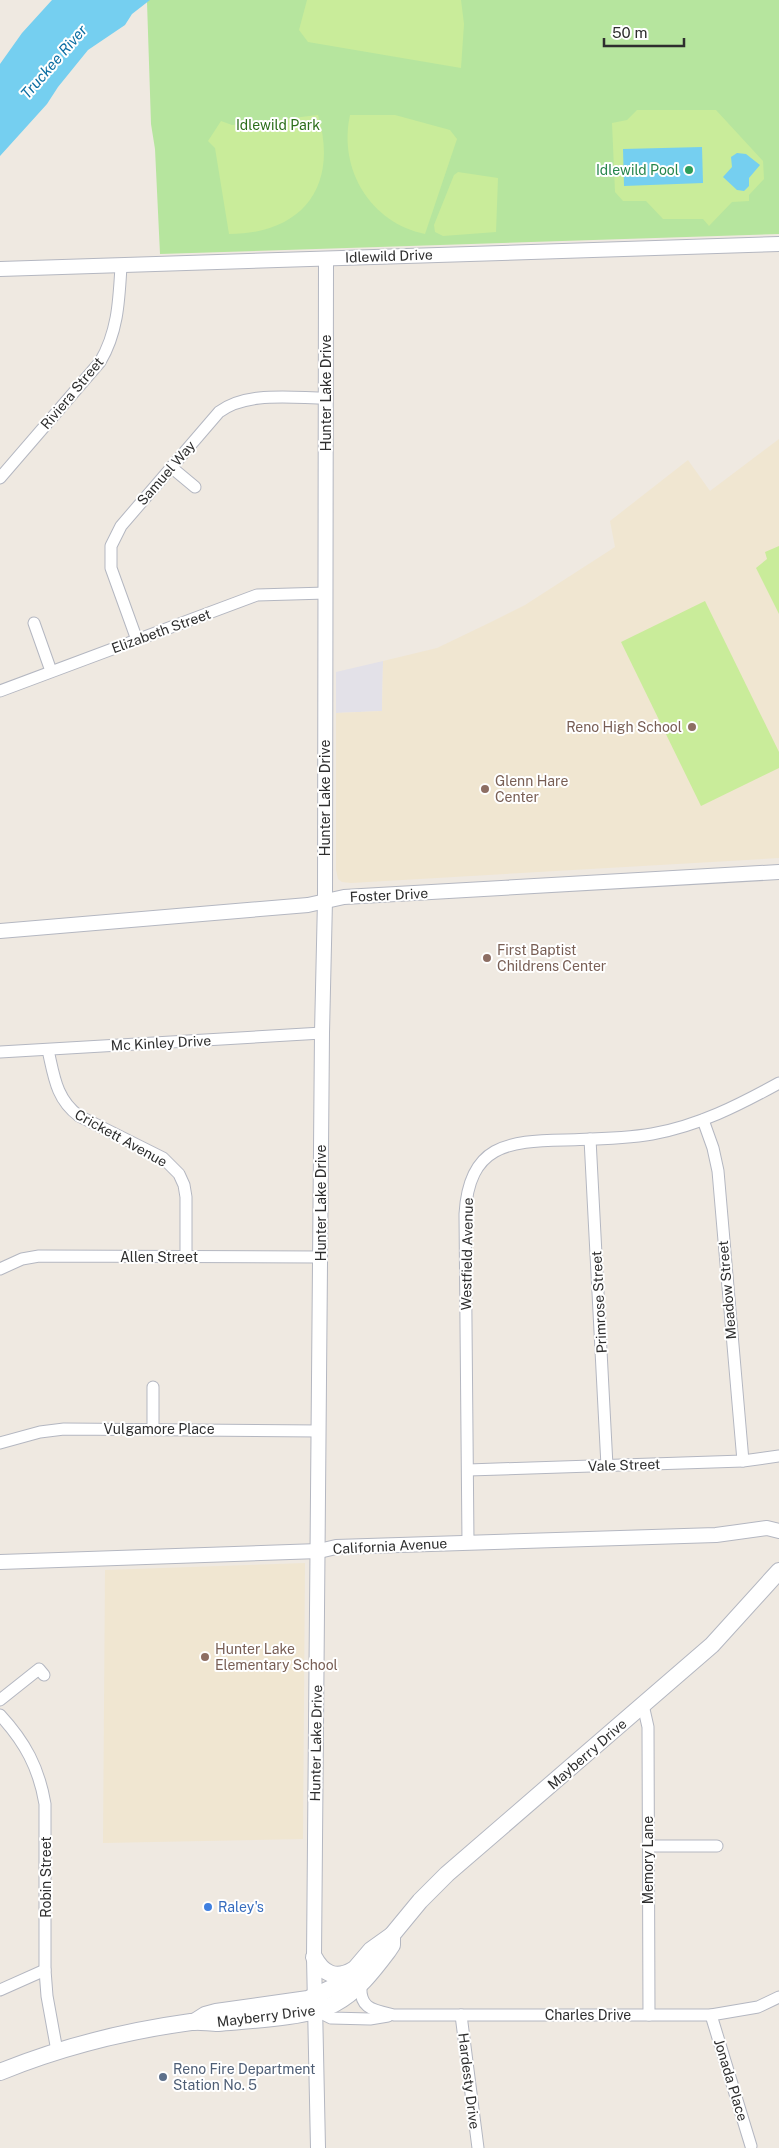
<svg xmlns="http://www.w3.org/2000/svg" width="779" height="2148" font-family="'Public Sans',sans-serif">
<style>
.industrial{fill:#e3e1e8}
.education{fill:#f0e6d1}
.green{fill:#b6e59e}
.pitch{fill:#c9ec9a}
.water{fill:#75cff0}
.lines{fill:none;stroke-linecap:round;stroke-linejoin:round}
.minor-casing{stroke:#b4b7c1;stroke-width:13}
.tertiary-casing{stroke:#b4b7c1;stroke-width:16}
.secondary-casing{stroke:#b4b7c1;stroke-width:18}
.minor{stroke:#fff;stroke-width:11}
.tertiary{stroke:#fff;stroke-width:14}
.secondary{stroke:#fff;stroke-width:16}
.leisure-dot{fill:#2e9e5b;stroke:#fff;stroke-width:2}
.education-dot{fill:#8d6e63;stroke:#fff;stroke-width:2}
.shop-dot{fill:#3f7fe0;stroke:#fff;stroke-width:2}
.service-dot{fill:#5c6f8a;stroke:#fff;stroke-width:2}
.labels{text-anchor:middle;stroke-width:4;stroke-linejoin:round;paint-order:stroke}
.park-label{font-size:14px;fill:#2c6e1b;stroke:#fff}
.leisure-label{font-size:14px;fill:#27864d;stroke:#fff;text-anchor:end}
.street-label{font-size:14px;fill:#2e2e2e;stroke:#fff}
.education-label{font-size:14px;fill:#785e54;stroke:#fff;text-anchor:start}
.shop-label{font-size:14px;fill:#366cbe;stroke:#fff;text-anchor:start}
.service-label{font-size:14px;fill:#4e5e75;stroke:#fff;text-anchor:start}
.water-label{font-size:15px;font-style:italic;fill:#0d6fa3;stroke:#fff}
</style>
<rect width="100%" height="100%" fill="#efe9e1"/>
<!-- industrial -->
<path class="industrial" d="M383 661 382 711 336 713V672Z"/>
<!-- education -->
<g class="education">
<path d="M779 439V858L351 883 342 882 338 879 336 870V713L382 711 383 661 437 648 489 623 525 605 615 547 610 521 688 460 710 491Z"/>
<path d="M305 1563 303 1839 103 1843 105 1570Z"/>
</g>
<!-- green -->
<path class="green" d="M149 0H779V234L160 254 155 149 151 124 147 2Z"/>
<!-- pitch -->
<g class="pitch">
<path d="M307 0H461L464 24 461 68 308 42 299 30Z"/>
<path d="M637 110H716L763 161 764 179 749 195V201L732 202 709 226 703 219H663L646 201H623L615 192 612 123 627 120Z"/>
<path d="M318 115C339 186 303 234 229 234L215 148 208 141 221 121 232 125Z"/>
<path d="M350 115H395L450 130 457 139 425 234C371 223 338 170 350 115Z"/>
<path d="M458 172 498 178 496 232 443 236 435 232 434 225 454 175Z"/>
<path d="M779 546V614L756 568 767 559 765 552Z"/>
<path d="M705 601 779 752V768L701 806 621 642Z"/>
</g>
<!-- water -->
<g class="water">
<path d="M52 0H150L132 14 125 25 88 50 58 87 47 104 0 156V64L22 33Z"/>
<path d="M702 147 703 183 624 186 623 149Z"/>
<path d="M737 153 746 154 760 165 749 178V186L744 191 737 190 723 177 732 167 731 157Z"/>
</g>
<g class="lines">
<defs>
<g id="minor">
<path d="M171 467 195 487"/>
<path d="M0 478 100 362C118 332 119 300 121 266"/>
<path d="M34 623 51 671"/>
<path d="M137 640 111 568V546L121 526 219 412C247 391 292 398 326 398"/>
<path d="M0 691 257 595 326 593"/>
<path d="M48 1050C54 1076 56 1099 79 1116L163 1158 179 1174 184 1185 186 1197V1257"/>
<path d="M0 1052 322 1033"/>
<path d="M703 1120 713 1148 718 1171 743 1461"/>
<path d="M590 1139 607 1466"/>
<path d="M0 1269 22 1259 39 1256 321 1257"/>
<path d="M153 1387V1429"/>
<path d="M0 1443 40 1432 64 1429 319 1431"/>
<path d="M468 1470 743 1461 779 1456"/>
<path d="M468 1543 465 1214C469 1145 507 1141 565 1140 594 1139 623 1139 652 1134 698 1126 739 1105 779 1083"/>
<path d="M0 1700 39 1669 44 1675"/>
<path d="M643 1705 648 1727 649 2015"/>
<path d="M0 1715C25 1742 39 1768 45 1804V1970L47 1996 57 2051"/>
<path d="M648 1846H717"/>
<path d="M361 1984C359 2009 373 2010 394 2015H711L758 2007 779 1997"/>
<path d="M0 1990 45 1970"/>
<path d="M315 2010 331 2018 370 2019 388 2016"/>
<path d="M461 2015 478 2148"/>
<path d="M711 2015 751 2146"/>
</g>
<g id="tertiary">
<path d="M0 269 779 244"/>
<path d="M0 931 308 905 344 897 779 872"/>
<path d="M0 1562 319 1551 336 1547 716 1535 767 1528 779 1531"/>
<path d="M318 2148 314 1957 322 1033 325 900 326 259"/>
</g>
<g id="secondary">
<path d="M314 1957C323 1974 336 1980 353 1970"/>
<path d="M194 2022 205 2015 216 2012 308 1999 338 1985 348 1977 371 1950 392 1935 420 1901 447 1874 712 1645 779 1571"/>
<path d="M0 2072C61 2047 126 2031 191 2022 200 2021 209 2023 218 2023 250 2020 306 2018 334 2004 357 1992 373 1971 388 1951L392 1945V1935"/>
</g>
</defs>
<!-- minor casing -->
<use href="#minor" class="minor-casing"/>
<!-- tertiary casing -->
<use href="#tertiary" class="tertiary-casing"/>
<!-- secondary casing -->
<use href="#secondary" class="secondary-casing"/>
<!-- minor -->
<use href="#minor" class="minor"/>
<!-- tertiary -->
<use href="#tertiary" class="tertiary"/>
<!-- secondary -->
<use href="#secondary" class="secondary"/>
</g>
<!-- markers -->
<circle class="leisure-dot" cx="689" cy="170" r="5"/>
<g class="education-dot">
<circle cx="692" cy="727" r="5"/>
<circle cx="485" cy="789" r="5"/>
<circle cx="487" cy="958" r="5"/>
<circle cx="205" cy="1657" r="5"/>
</g>
<circle class="shop-dot" cx="208" cy="1907" r="5"/>
<circle class="service-dot" cx="163" cy="2077" r="5"/>
<g class="labels">
<!-- park labels -->
<g class="park-label">
<text x="278" y="130">Idlewild Park</text>
</g>
<!-- leisure labels -->
<g class="leisure-label">
<text x="679" y="175">Idlewild Pool</text>
</g>
<!-- street labels -->
<g class="street-label">
<text transform="translate(389 256) rotate(-2)" y="5">Idlewild Drive</text>
<text transform="translate(72 393) rotate(-50)" y="5">Riviera Street</text>
<text transform="translate(326 393) rotate(-90)" y="5">Hunter Lake Drive</text>
<text transform="translate(166 473) rotate(-49)" y="5">Samuel Way</text>
<text transform="translate(161 631) rotate(-20)" y="5">Elizabeth Street</text>
<text transform="translate(325 798) rotate(-90)" y="5">Hunter Lake Drive</text>
<text transform="translate(389 895) rotate(-3)" y="5">Foster Drive</text>
<text transform="translate(161 1043) rotate(-3)" y="5">Mc Kinley Drive</text>
<text transform="translate(121 1138) rotate(29)" y="5">Crickett Avenue</text>
<text transform="translate(321 1203) rotate(-90)" y="5">Hunter Lake Drive</text>
<text transform="translate(467 1254) rotate(-89)" y="5">Westfield Avenue</text>
<text x="159" y="1262">Allen Street</text>
<text transform="translate(727 1290) rotate(-95)" y="5">Meadow Street</text>
<text transform="translate(599 1302) rotate(-93)" y="5">Primrose Street</text>
<text x="159" y="1434">Vulgamore Place</text>
<text transform="translate(624 1465) rotate(-2)" y="5">Vale Street</text>
<text transform="translate(390 1546) rotate(-3)" y="5">California Avenue</text>
<text transform="translate(316 1743) rotate(-89)" y="5">Hunter Lake Drive</text>
<text transform="translate(587 1754) rotate(-41)" y="5">Mayberry Drive</text>
<text transform="translate(648 1860) rotate(-90)" y="5">Memory Lane</text>
<text transform="translate(46 1877) rotate(-90)" y="5">Robin Street</text>
<text x="588" y="2020">Charles Drive</text>
<text transform="translate(266 2016) rotate(-7)" y="5">Mayberry Drive</text>
<text transform="translate(731 2080) rotate(73)" y="5">Jonada Place</text>
<text transform="translate(469 2081) rotate(83)" y="5">Hardesty Drive</text>
</g>
<!-- education labels -->
<g class="education-label">
<text x="682" y="732" text-anchor="end">Reno High School</text>
<text x="495" y="786">Glenn Hare<tspan x="495" dy="16">Center</tspan></text>
<text x="497" y="955">First Baptist<tspan x="497" dy="16">Childrens Center</tspan></text>
<text x="215" y="1654">Hunter Lake<tspan x="215" dy="16">Elementary School</tspan></text>
</g>
<!-- shop labels -->
<g class="shop-label">
<text x="218" y="1912">Raley's</text>
</g>
<!-- service labels -->
<g class="service-label">
<text x="173" y="2074">Reno Fire Department<tspan x="173" dy="16">Station No. 5</tspan></text>
</g>
<!-- water labels -->
<g class="water-label">
<text transform="translate(54 62) rotate(-49)" y="5">Truckee River</text>
</g>
</g>
<!-- scale -->
<path d="M604 38v8h80v-8" fill="none" stroke="#2e2e2e" stroke-width="2.5"/>
<text x="612" y="38" font-size="15" fill="#2e2e2e" stroke="#ffffff" stroke-width="4" paint-order="stroke">50 m</text>
</svg>
